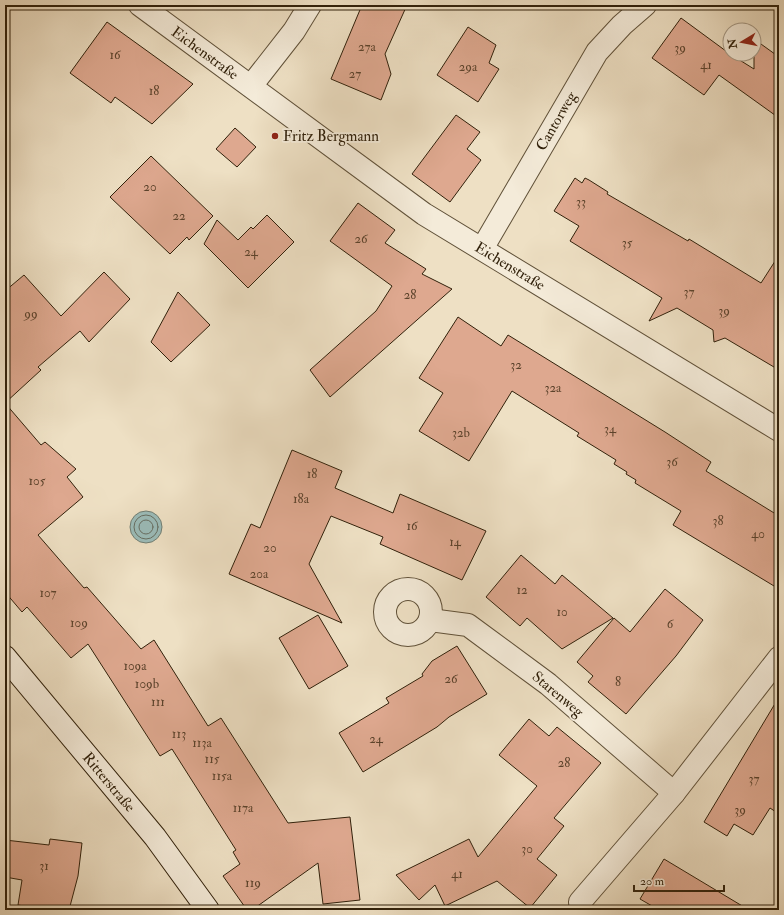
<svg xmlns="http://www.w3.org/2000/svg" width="784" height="915" font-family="'IM FELL Double Pica',serif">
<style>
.water{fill:#9bbcb9;stroke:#717e73}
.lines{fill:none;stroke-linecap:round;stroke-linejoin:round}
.shore{stroke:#666e62;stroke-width:1}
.building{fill:#dea88f;stroke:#31210b}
.minor-casing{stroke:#605139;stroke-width:24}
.secondary-casing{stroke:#31210b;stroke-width:24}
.minor{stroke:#f4ebd9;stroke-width:22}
.secondary{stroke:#f4ebd9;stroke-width:22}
.poi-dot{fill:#8f2418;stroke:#f4ebd9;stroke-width:1.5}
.labels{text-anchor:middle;stroke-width:3.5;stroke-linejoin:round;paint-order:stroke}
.number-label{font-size:13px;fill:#5c432c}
.street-label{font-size:15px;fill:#31210b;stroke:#f4ebd9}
.poi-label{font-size:15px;fill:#31210b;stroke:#f4ebd9;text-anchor:start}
</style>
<rect width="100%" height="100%" fill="#eee0c4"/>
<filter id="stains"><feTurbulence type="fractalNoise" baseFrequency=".005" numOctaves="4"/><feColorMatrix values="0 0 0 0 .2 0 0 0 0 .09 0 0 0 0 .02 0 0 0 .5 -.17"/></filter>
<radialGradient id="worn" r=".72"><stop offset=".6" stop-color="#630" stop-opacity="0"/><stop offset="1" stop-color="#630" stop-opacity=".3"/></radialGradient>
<!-- water -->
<circle class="water" cx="146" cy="527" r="16"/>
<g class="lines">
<!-- shore -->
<g class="shore">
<circle cx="146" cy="527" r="12"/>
<circle cx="146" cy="527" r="7"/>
</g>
</g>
<!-- building -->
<g class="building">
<path d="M362 5H407L385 54 391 74 381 100 331 79Z"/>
<path d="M681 18 730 54 754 69V39L779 57V118L719 75 704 95 652 58Z"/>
<path d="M107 22 193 84 152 124 115 97 111 103 70 73Z"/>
<path d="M468 27 496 45 489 63 499 69 478 102 437 75Z"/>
<path d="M456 115 480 132 467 149 481 160 450 202 412 174Z"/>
<path d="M235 128 256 147 237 167 216 149Z"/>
<path d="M151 156 213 216 189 240 187 237 170 254 110 197Z"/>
<path d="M575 178 582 183 585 178 589 180 608 192 607 194 688 241 689 239 761 283 779 255V370L725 338 714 342 713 330 677 308 649 321 662 298 570 241 579 226 554 211Z"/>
<path d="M358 203 395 230 385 243 426 269 422 274 452 289 330 397 310 370 376 311 392 286 330 241Z"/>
<path d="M267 215 294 242 248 288 204 244 217 220 238 240 251 227 253 229Z"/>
<path d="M104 272 130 299 89 342 80 331 38 367 41 370 5 403 41 445 45 442 76 469 67 477 83 497 38 535 84 588 87 587 141 649 154 640 208 726 221 718 288 823 350 817 360 900 323 904 318 863 252 910H247L223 876 240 864 233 852 236 850 172 749 160 756 88 644 71 658 27 607 22 612 5 592V291L24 275 61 316Z"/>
<path d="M178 292 210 325 171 362 151 342Z"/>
<path d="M458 317 501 346 508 335 665 432 711 462 706 471 779 516V589L673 525 681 511 635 483 636 480 626 474 627 472 614 464 616 460 577 436 579 433 512 391 469 461 419 431 443 393 419 378Z"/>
<path d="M292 450 342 471 335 488 393 513 400 494 486 531 462 580 380 544 383 537 331 516 309 564 342 623 229 574 251 524 260 528Z"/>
<path d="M521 555 555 584 562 575 613 618 562 649 527 618 520 626 486 597Z"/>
<path d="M665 589 703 620 676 656 626 714 588 682 593 676 577 662 614 618 630 632Z"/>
<path d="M318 615 348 666 309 689 279 638Z"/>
<path d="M457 646 487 694 449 717 437 727 363 772 339 733 389 703 386 698 423 676 422 674 432 661Z"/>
<path d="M779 697V814L770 808 753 835 734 824 727 836 704 822Z"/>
<path d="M529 719 549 736 557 727 601 763 554 818 564 826 537 859 557 875 530 908 497 881 445 906 435 885 419 900 396 875 469 839 478 857 537 786 499 755Z"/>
<path d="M50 839 82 843 78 876 69 910H48L18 905 22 880 5 877V840L49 845Z"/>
<path d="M664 859 749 910H659L640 899Z"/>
</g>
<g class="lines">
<defs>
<g id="minor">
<path d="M140 5 424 214 779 430"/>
<path d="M251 86 294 31 310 5"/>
<path d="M482 249 597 52 622 25 645 5"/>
<circle cx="408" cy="612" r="23"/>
<path d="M430 620 468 625 548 684 674 793"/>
<path d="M581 910 580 902 674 793 779 658"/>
</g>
<path id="secondary" d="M5 657 155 837 208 910"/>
</defs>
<!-- minor casing -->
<use href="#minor" class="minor-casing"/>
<!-- secondary casing -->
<use href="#secondary" class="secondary-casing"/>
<!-- minor -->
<use href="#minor" class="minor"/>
<!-- secondary -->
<use href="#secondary" class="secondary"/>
</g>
<!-- markers -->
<circle class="poi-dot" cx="275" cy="136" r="4"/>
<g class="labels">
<!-- number labels -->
<g class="number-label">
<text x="367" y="51">27a</text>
<text x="680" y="52">39</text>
<text x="115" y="59">16</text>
<text x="706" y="69">41</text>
<text x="468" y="71">29a</text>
<text x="355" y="78">27</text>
<text x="154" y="95">18</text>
<text x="150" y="191">20</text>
<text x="581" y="206">33</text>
<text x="179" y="220">22</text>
<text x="361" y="243">26</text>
<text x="627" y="247">35</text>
<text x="251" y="256">24</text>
<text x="689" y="296">37</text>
<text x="410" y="299">28</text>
<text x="724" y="315">39</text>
<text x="31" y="318">99</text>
<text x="516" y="369">32</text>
<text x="553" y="392">32a</text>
<text x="610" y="433">34</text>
<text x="461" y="437">32b</text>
<text x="672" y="466">36</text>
<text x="312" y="478">18</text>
<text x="37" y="485">105</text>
<text x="301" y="503">18a</text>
<text x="718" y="525">38</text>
<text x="412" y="530">16</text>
<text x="758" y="538">40</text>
<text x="455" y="546">14</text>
<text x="270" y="552">20</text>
<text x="259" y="578">20a</text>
<text x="522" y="594">12</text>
<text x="48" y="597">107</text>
<text x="562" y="616">10</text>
<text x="79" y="627">109</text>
<text x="670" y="628">6</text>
<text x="135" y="670">109a</text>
<text x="451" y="683">26</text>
<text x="618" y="686">8</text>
<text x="147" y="688">109b</text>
<text x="158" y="706">111</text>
<text x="179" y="738">113</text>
<text x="376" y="743">24</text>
<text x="202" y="747">113a</text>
<text x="212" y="763">115</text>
<text x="564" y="767">28</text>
<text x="222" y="780">115a</text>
<text x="754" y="783">37</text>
<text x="243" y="812">117a</text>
<text x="740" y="814">39</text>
<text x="527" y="853">30</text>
<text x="44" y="870">31</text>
<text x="457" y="878">41</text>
<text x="253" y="887">119</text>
</g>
<!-- street labels -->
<g class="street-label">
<text transform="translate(205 53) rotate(36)" y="5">Eichenstraße</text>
<text transform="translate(556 121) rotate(-60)" y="5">Cantorweg</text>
<text transform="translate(510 266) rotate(31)" y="5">Eichenstraße</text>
<text transform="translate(558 694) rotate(40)" y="5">Starenweg</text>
<text transform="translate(109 782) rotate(50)" y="5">Ritterstraße</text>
</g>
<!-- poi labels -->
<g class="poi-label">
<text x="283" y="141">Fritz Bergmann</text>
</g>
</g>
<!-- margin -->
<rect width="784" height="915" fill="none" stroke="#eee0c4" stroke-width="20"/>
<rect x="6" y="6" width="772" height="903" fill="none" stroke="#31210b" stroke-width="2"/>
<rect x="10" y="10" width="764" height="895" fill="none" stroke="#31210b"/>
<!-- north arrow -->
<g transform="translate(742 42) rotate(260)"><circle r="19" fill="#f4ebd9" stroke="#a69a87"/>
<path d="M0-3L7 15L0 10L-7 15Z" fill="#8f2418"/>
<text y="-6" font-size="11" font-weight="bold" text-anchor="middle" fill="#31210b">N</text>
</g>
<!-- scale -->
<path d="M634 885v6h90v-6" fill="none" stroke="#31210b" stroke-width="2"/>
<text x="640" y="885" font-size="12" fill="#31210b" stroke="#f4ebd9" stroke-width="3" paint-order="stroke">20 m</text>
<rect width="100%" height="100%" filter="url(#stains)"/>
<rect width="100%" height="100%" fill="url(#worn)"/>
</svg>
